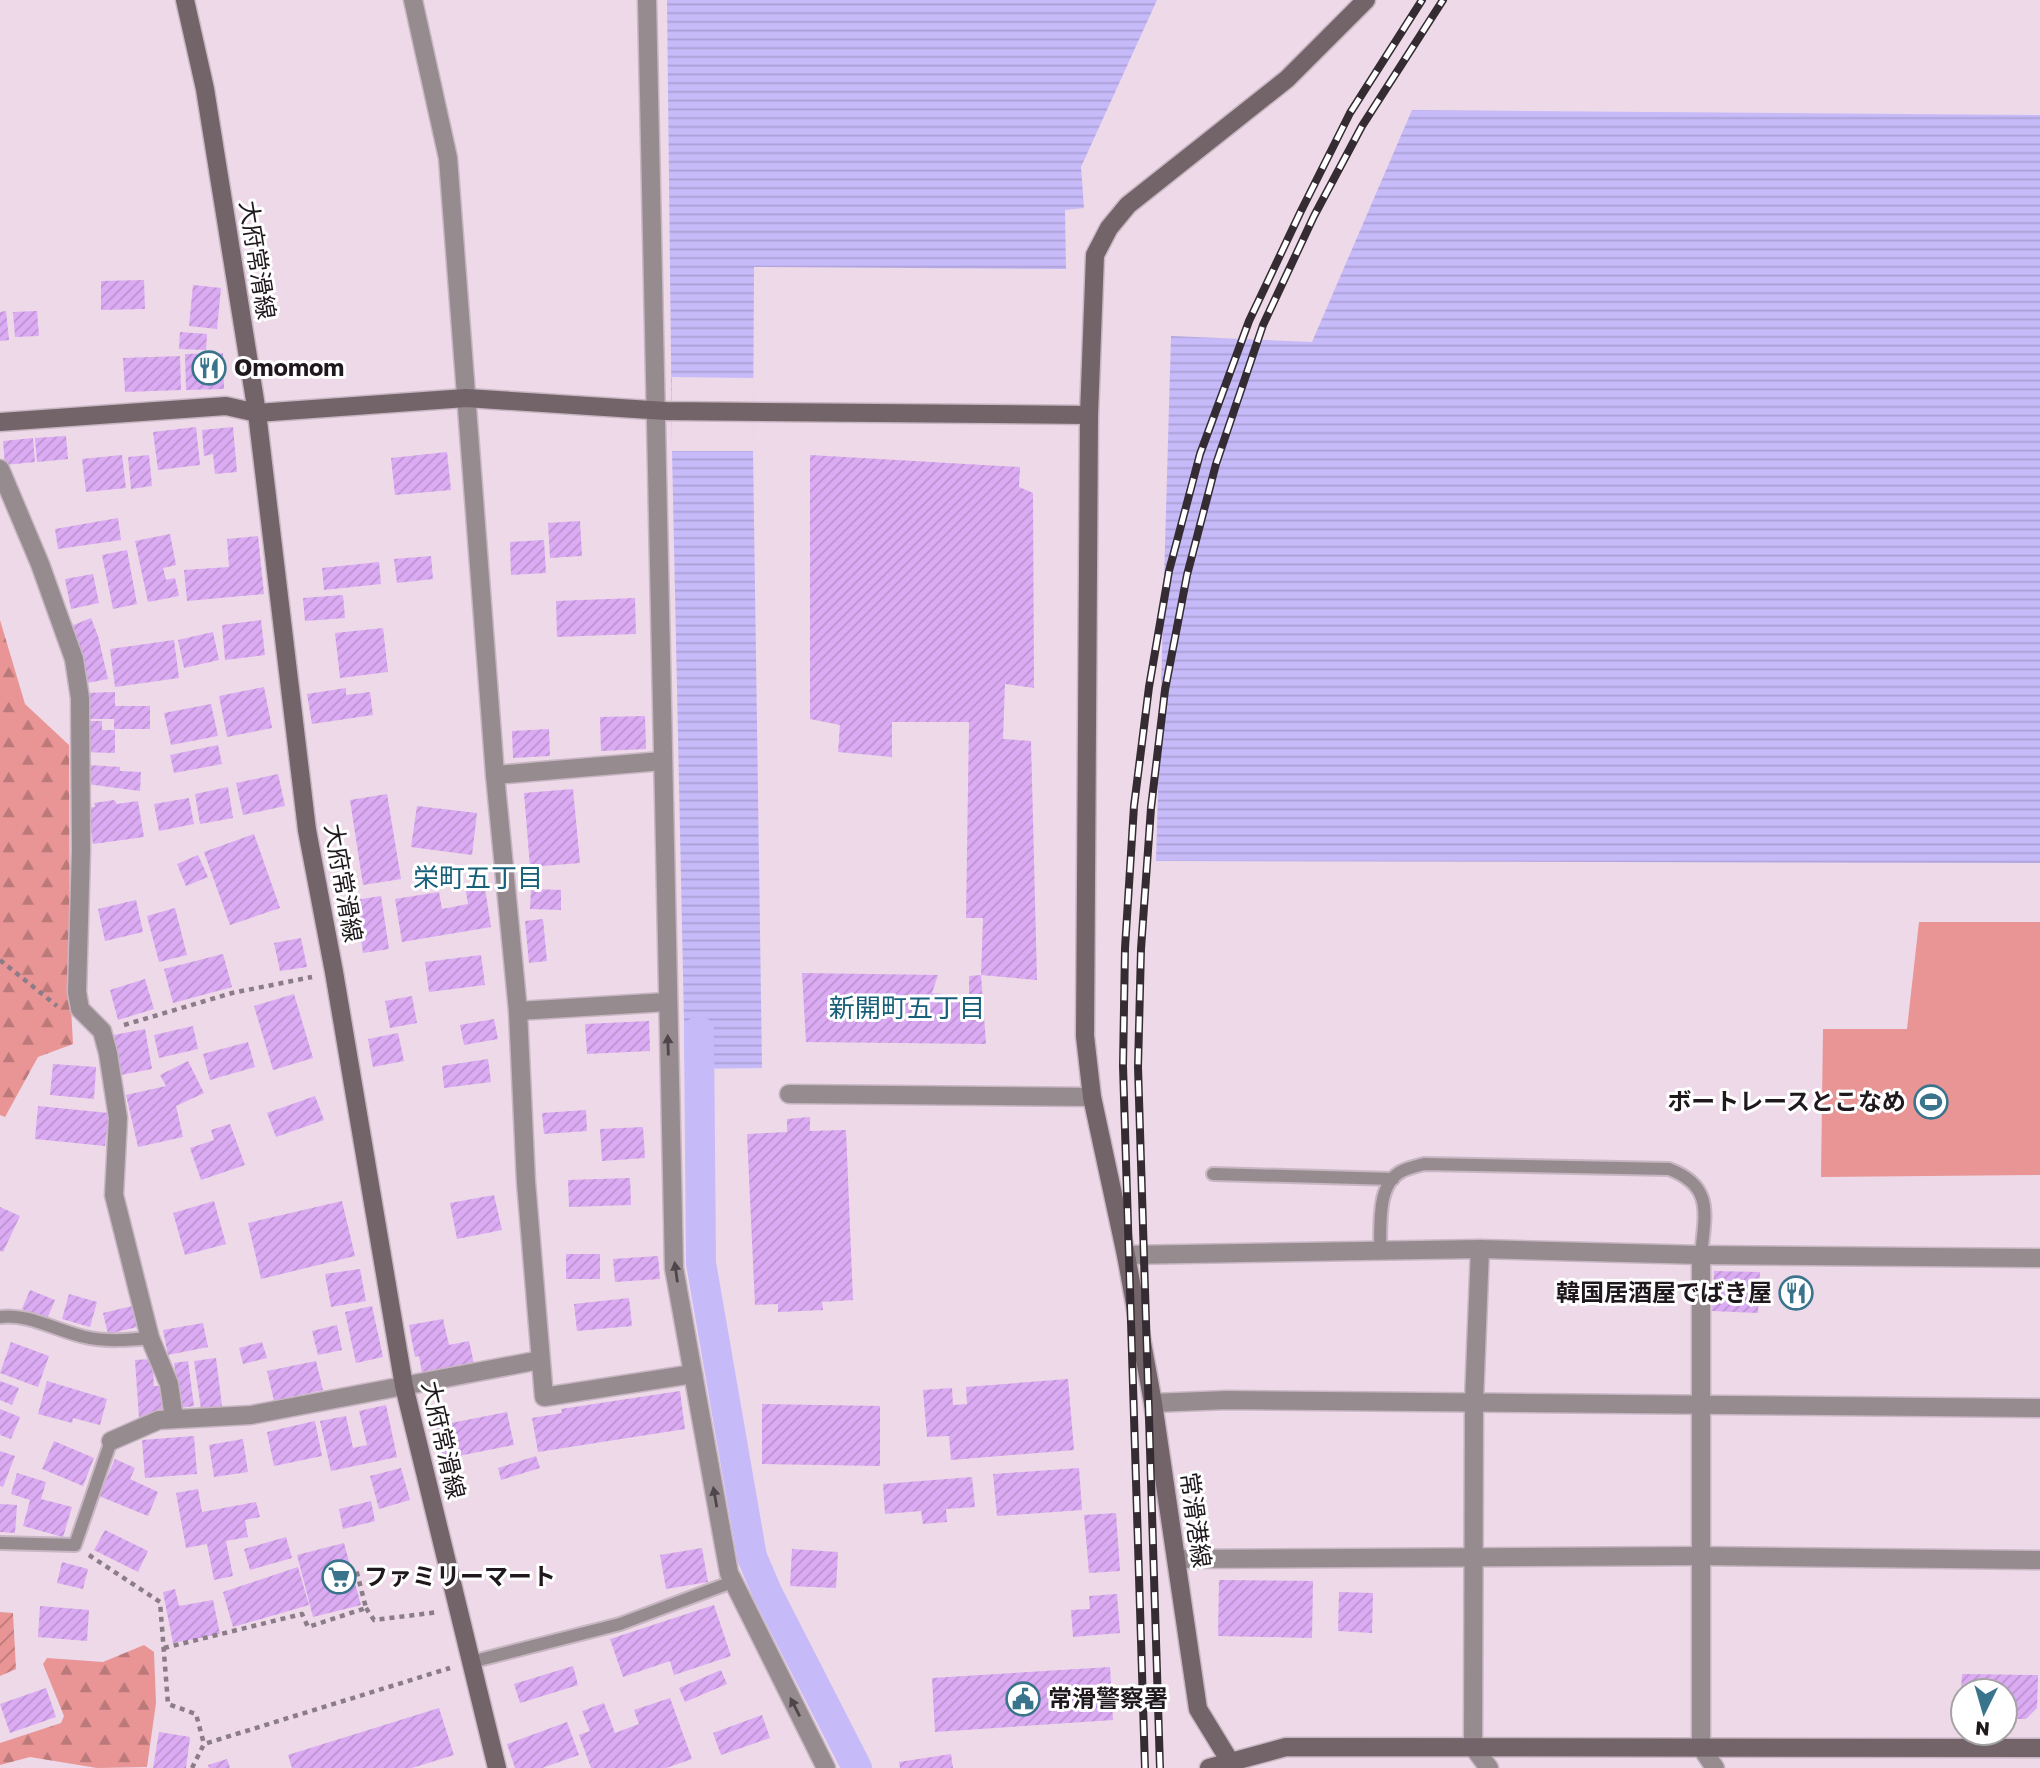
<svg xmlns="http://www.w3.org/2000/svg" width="2040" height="1768" font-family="'Golos Text','Noto Sans JP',sans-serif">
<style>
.grass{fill:#e99596}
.forest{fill:url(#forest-firs)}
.garden{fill:url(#garden-furrows)}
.water{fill:url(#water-rules)}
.pier{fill:#edd9e8}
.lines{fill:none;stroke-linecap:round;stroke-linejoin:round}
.canal{stroke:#c6baf9;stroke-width:30}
.building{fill:url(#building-hatch)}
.lane-casing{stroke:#c8b6c3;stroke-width:16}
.street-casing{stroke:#c8b6c3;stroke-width:21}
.secondary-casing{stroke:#c8b6c3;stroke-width:21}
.path{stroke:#8b7d87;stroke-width:4.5;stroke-dasharray:5 5;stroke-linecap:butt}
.lane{stroke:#968c8f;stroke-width:12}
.street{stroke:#968c8f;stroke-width:18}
.secondary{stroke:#736469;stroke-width:18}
.rail-casing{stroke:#342c32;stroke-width:8}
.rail{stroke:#fff;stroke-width:5;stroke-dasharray:16;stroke-linecap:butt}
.oneway{fill:#4f464b}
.labels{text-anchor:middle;stroke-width:6;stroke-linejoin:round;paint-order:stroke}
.street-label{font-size:24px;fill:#1f181d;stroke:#fff}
.poi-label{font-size:24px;font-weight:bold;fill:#1f181d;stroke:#fff;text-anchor:start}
.neighbourhood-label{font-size:26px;fill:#185f7a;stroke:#fff}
</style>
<defs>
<pattern id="forest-firs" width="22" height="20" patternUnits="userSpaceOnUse" patternTransform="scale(1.75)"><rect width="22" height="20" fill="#e99596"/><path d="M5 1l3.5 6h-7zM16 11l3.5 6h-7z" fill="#bc797a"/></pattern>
<pattern id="garden-furrows" width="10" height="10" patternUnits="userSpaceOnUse" patternTransform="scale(1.75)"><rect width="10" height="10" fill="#e99596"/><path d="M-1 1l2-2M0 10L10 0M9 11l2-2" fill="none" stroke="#bc797a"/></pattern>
<pattern id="water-rules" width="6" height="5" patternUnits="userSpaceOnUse" patternTransform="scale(1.75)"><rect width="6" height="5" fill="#c6baf9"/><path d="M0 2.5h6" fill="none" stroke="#aa9fd5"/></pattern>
<pattern id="building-hatch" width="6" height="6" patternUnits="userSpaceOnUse" patternTransform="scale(1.75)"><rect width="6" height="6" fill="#dbabf3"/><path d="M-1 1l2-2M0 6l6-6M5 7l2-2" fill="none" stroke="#bc92d0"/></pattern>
</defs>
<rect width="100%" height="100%" fill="#edd9e8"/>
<!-- grass -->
<path class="grass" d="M1919 922H2040V1175L1821 1177 1823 1029H1907Z"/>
<!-- forest -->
<g class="forest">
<path d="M0 620 25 704 69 745 70 988 73 1044 38 1057 5 1117 0 1115Z"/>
<path d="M144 1645 154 1652 156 1703 147 1767 97 1768 30 1757 0 1765V1743L61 1723 64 1716 43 1664 47 1658 103 1662Z"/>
</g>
<!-- garden -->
<path class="garden" d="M0 1612 13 1613 16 1669 0 1676Z"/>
<!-- water -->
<g class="water">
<path d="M667 0H1157L1081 167 1084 208 1065 210 1066 269 754 267 753 451 762 1068 685 1069 672 451Z"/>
<path d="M1412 110 2040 115V863L1156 861 1171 336 1312 342Z"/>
</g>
<!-- pier -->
<path class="pier" d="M672 377 754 378 753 451H672Z"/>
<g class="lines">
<!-- canal -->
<path class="canal" d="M699 1031 701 1263 752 1557 767 1592 857 1768"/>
</g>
<!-- building -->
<g class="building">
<path d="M144 280 145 309 101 310V281Z"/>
<path d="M193 285 221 288 217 329 189 326Z"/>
<path d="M6 311 9 340 0 341V312Z"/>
<path d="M37 311 39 336 15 337 13 312Z"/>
<path d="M180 332 207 334 206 350 179 349Z"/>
<path d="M223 353 224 389 186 390 185 354Z"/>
<path d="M180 356 181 390 125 392 123 358Z"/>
<path d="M196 427 200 465 158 470 153 432Z"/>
<path d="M233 427 237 472 215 474 213 454 204 456 202 430Z"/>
<path d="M66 436 68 459 37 462 35 438Z"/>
<path d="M33 438 35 462 5 465 3 441Z"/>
<path d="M447 452 451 490 395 495 391 458Z"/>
<path d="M122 455 126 488 86 492 82 459Z"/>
<path d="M149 455 152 486 131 489 128 457Z"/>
<path d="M810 455 1020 467 1019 487 1033 493 1034 688 1005 684 1003 739 1031 741 1037 980 981 975 983 918H966L969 722H892V757L838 752 840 725 810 719Z"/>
<path d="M118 518 121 540 58 549 55 529Z"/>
<path d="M580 521 582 556 550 558 548 523Z"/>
<path d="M170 534 176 565 163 568 166 580 175 578 179 596 148 602 135 541Z"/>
<path d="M258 536 264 594 187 601 184 570 229 567 227 539Z"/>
<path d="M544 540 546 573 511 575 510 542Z"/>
<path d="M127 550 137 604 113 609 102 555Z"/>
<path d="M431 556 433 579 397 583 394 559Z"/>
<path d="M379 562 381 584 324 590 322 568Z"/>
<path d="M93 574 99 603 71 609 65 579Z"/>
<path d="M343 595 345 618 305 621 303 598Z"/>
<path d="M635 598 636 634 557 637 556 601Z"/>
<path d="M91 618 98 636 108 679 87 683 78 644 71 626Z"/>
<path d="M261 620 265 655 225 660 222 625Z"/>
<path d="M383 628 388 672 340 678 335 633Z"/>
<path d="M213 632 219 660 184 668 178 640Z"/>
<path d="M174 640 179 678 115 687 110 649Z"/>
<path d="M264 687 272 728 227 737 219 696Z"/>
<path d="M346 688V695L370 692 373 715 312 724 307 694Z"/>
<path d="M115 692V706H150V729H114V719H84V693Z"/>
<path d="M211 704 218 736 171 745 164 713Z"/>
<path d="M645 716 646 749 601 751 600 717Z"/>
<path d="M83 721H102V730H115V753L82 752Z"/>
<path d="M549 729 550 756 513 758 512 731Z"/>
<path d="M218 745 222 764 174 773 170 755Z"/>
<path d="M89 765 120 767V771L141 772 140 791 87 784Z"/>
<path d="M278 774 285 806 243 815 236 783Z"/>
<path d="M228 787 233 818 200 824 195 794Z"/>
<path d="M573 789 580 863 530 867 524 793Z"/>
<path d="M387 794 401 879 363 885 350 800Z"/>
<path d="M189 798 194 824 159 831 154 804Z"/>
<path d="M114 800 117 804 138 801 144 837 93 844 88 808 95 807 94 803Z"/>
<path d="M417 806 477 813 472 855 411 847Z"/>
<path d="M254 834 280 908 230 925 204 852Z"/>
<path d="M198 855 208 877 186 886 177 864Z"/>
<path d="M484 882 491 927 402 942 395 899 439 892 442 909 468 904 465 886Z"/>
<path d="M531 889 561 890V910L530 909Z"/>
<path d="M381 896 389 949 363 953 355 900Z"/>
<path d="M136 900 143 932 105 941 98 909Z"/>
<path d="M175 908 187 955 159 962 147 916Z"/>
<path d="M543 919 547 961 529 963 525 921Z"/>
<path d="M301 938 307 967 280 971 274 943Z"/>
<path d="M223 954 232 987 173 1003 164 969Z"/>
<path d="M481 955 485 985 429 992 425 962Z"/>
<path d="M802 973 938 975 932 993 969 996V976L981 975 986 1044 806 1042Z"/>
<path d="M145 979 154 1009 118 1020 110 990Z"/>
<path d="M294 994 313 1058 273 1070 254 1006Z"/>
<path d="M412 996 417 1023 390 1028 385 1001Z"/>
<path d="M494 1019 498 1039 464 1045 460 1025Z"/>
<path d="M649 1021 650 1051 587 1054 585 1024Z"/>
<path d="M193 1026 198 1049 159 1058 154 1035Z"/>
<path d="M145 1029 152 1069 121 1075 114 1035Z"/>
<path d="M398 1033 404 1061 373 1067 368 1039Z"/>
<path d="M248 1042 255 1067 210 1080 203 1054Z"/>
<path d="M488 1059 491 1082 444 1088 442 1066Z"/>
<path d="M188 1061 204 1093 176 1106 183 1137 138 1147 126 1095 166 1086 160 1075Z"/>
<path d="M53 1064 96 1067 94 1099 50 1095Z"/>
<path d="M315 1096 324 1120 276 1137 267 1113Z"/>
<path d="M38 1106 109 1113 105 1146 35 1139Z"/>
<path d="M586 1110 587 1131 544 1134 542 1113Z"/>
<path d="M810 1117V1131L846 1130 853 1300 822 1302 823 1310 778 1312V1304L755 1305 747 1134 787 1132V1119Z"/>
<path d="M230 1124 245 1165 201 1180 190 1148 214 1140 211 1130Z"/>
<path d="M643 1127 645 1158 602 1161 600 1129Z"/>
<path d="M630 1178 631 1205 569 1207 568 1180Z"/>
<path d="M494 1195 502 1230 457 1239 450 1203Z"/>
<path d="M214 1201 226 1244 185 1255 173 1213Z"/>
<path d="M342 1201 355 1256 261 1279 248 1223Z"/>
<path d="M0 1207 20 1216 3 1252 0 1251Z"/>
<rect x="566" y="1254" width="34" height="25"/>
<path d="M658 1256 660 1279 615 1282 613 1259Z"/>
<path d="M360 1269 366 1301 331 1307 325 1274Z"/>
<path d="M1714 1271 1760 1272 1758 1313 1712 1311Z"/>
<path d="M30 1290 55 1300 47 1319 22 1309Z"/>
<path d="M69 1294 97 1302 90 1327 62 1319Z"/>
<path d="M629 1298 632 1326 577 1331 574 1304Z"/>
<path d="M132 1306 137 1327 108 1334 103 1313Z"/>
<path d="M372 1306 383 1357 356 1363 345 1312Z"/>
<path d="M443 1319 449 1345 469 1341 475 1368 423 1378 419 1356 415 1357 409 1325Z"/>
<path d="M203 1323 208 1347 168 1355 163 1330Z"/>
<path d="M337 1325 342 1350 318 1355 312 1331Z"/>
<path d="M11 1342 49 1356 38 1387 0 1373Z"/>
<path d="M262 1342 267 1358 243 1364 239 1348Z"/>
<path d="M216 1358 222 1406 201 1409 194 1361Z"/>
<path d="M152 1359 154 1386H164L166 1416 139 1418 135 1360Z"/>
<path d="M188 1361 194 1406 180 1408 174 1363Z"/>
<path d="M316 1361 323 1390 274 1401 267 1371Z"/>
<path d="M1068 1379 1074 1450 951 1460 949 1436 927 1437 923 1390 952 1388 953 1405 967 1404 966 1387Z"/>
<path d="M0 1381 19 1388 12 1405 0 1400Z"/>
<path d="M47 1381 107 1399 100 1425 73 1418 72 1423 38 1414Z"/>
<path d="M680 1391 685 1429 538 1452 532 1418 562 1413 561 1409Z"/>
<path d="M762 1404 880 1406V1466L762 1464Z"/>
<path d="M386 1405 397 1457 331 1471 320 1421 346 1416 353 1448 367 1445 359 1411Z"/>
<path d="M0 1409 20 1417 11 1439 0 1435Z"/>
<path d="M507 1412 514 1445 443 1459 436 1426Z"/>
<path d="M315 1421 322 1456 274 1466 267 1432Z"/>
<path d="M194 1436 197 1474 145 1478 142 1440Z"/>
<path d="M243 1439 248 1472 214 1477 209 1445Z"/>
<path d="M54 1441 94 1458 83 1486 42 1469Z"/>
<path d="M0 1451 15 1456 3 1487 0 1486Z"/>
<path d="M536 1456 540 1468 501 1480 498 1468Z"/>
<path d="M115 1459 135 1468 130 1479 158 1492 148 1516 99 1496Z"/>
<path d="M401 1468 410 1500 379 1509 370 1476Z"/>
<path d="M1079 1468 1082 1510 997 1516 993 1474Z"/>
<path d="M17 1473 46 1482 41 1499 72 1507 63 1537 23 1526 30 1500 11 1494Z"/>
<path d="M972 1477 975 1507 946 1509 947 1522 923 1524 921 1511 885 1514 883 1484Z"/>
<path d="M198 1489 202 1512 256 1502 260 1517 245 1520 248 1537 226 1541 233 1576 214 1580 207 1544 186 1548 176 1493Z"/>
<path d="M371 1501 375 1521 343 1529 339 1509Z"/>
<path d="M0 1504 17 1505 15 1533 0 1532Z"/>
<path d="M1116 1513 1120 1571 1089 1573 1084 1515Z"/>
<path d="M105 1530 148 1551 138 1572 94 1550Z"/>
<path d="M286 1537 292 1558 250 1570 244 1549Z"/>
<path d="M344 1543 361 1605 313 1617 297 1555Z"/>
<path d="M702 1548 708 1582 666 1589 660 1555Z"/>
<path d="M792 1549 838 1552 836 1588 790 1586Z"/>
<path d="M62 1562 88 1569 83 1589 57 1583Z"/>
<path d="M298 1567 309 1605 233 1627 223 1592Z"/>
<path d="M1219 1580 1313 1581 1312 1638 1218 1636Z"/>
<path d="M175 1589 179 1606 213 1600 220 1634 173 1643 163 1592Z"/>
<path d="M1339 1592 1373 1593 1372 1633 1338 1631Z"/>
<path d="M1117 1594 1120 1633 1073 1637 1071 1610 1090 1609 1089 1596Z"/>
<path d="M714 1605 731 1656 674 1675 670 1661 623 1677 610 1639Z"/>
<path d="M40 1606 89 1610 87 1641 38 1637Z"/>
<path d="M573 1666 578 1685 520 1703 514 1684Z"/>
<path d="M1110 1667 1113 1720 935 1732 932 1678Z"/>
<path d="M721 1670 727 1684 685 1702 679 1688Z"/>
<path d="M1962 1674 2038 1675 2037 1708 2026 1719H2005V1691H1961Z"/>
<path d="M46 1688 56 1717 10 1733 0 1704Z"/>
<path d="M670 1698 692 1759 666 1768H591L579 1735 590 1731 582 1711 604 1703 615 1733 639 1724 634 1710Z"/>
<path d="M439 1708 454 1755 412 1768H292L288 1755Z"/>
<path d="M762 1715 770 1738 721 1755 713 1733Z"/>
<path d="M567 1722 579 1755 542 1768H515L507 1744Z"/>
<path d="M159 1732 190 1737 186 1768H153Z"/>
<path d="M951 1754 953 1768H900L899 1762Z"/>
<path d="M227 1759 230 1768H209L208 1765Z"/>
</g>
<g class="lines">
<defs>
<g id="lane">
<path d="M1213 1174 1393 1179"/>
<path d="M1380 1251C1381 1226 1376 1184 1402 1171 1409 1168 1417 1166 1424 1164L1669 1169C1714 1186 1705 1214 1701 1255"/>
<path d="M0 1317C28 1313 57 1331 85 1337 106 1342 128 1340 150 1338"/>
<path d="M0 1543 75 1545 111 1441"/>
<path d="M471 1662 620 1624 732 1582"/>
</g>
<g id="street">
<path d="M413 0 448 158 495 775 518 1011 526 1182 544 1397 693 1374"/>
<path d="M647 0 674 1268 729 1573 826 1768"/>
<path d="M0 469 40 564 74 659 80 698 81 850 77 992 80 1009 102 1031 108 1053 118 1118 114 1195 150 1338 169 1384 174 1418"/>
<path d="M495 775 662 761"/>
<path d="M518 1011 667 1002"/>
<path d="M789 1094 1092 1097"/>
<path d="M1480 1249 1474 1401 1473 1747 1489 1768"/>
<path d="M1126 1255 1480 1249 1701 1255 2040 1258"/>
<path d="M1701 1255V1747L1715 1768"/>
<path d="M1153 1403 1227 1400 2040 1408"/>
<path d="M111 1441 159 1420 251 1415 540 1360"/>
<path d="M1176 1559 1701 1556 2040 1560"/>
</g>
<g id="secondary">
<path d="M185 0 205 89 257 413 307 830 334 972 404 1386 497 1768"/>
<path d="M0 422 226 406 257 413 466 398 666 411 1089 415"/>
<path d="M1209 1768 1286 1747 2040 1748"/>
<path d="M1234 1768 1198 1709 1153 1403 1126 1255 1092 1097 1085 1036 1089 415 1095 255 1109 228 1128 205 1287 79 1366 0"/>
</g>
</defs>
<!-- lane casing -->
<use href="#lane" class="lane-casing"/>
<!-- street casing -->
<use href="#street" class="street-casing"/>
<!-- secondary casing -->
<use href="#secondary" class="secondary-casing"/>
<!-- path -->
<g class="path">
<path d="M0 960 57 1006"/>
<path d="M124 1025 232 993 312 977"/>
<path d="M89 1555 160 1602 168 1704 196 1714 204 1744"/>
<path d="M366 1608 374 1620 439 1612"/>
<path d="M164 1648 302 1614 308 1627 366 1608 356 1569"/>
<path d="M192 1768 204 1744 450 1668"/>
</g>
<!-- lane -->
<use href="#lane" class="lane"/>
<!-- street -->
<use href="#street" class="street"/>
<!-- secondary -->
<use href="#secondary" class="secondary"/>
<defs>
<g id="rail">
<path d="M1145 1768 1123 1066 1125 948 1134 806 1149 687 1169 571 1200 454 1249 321 1301 211 1350 113 1422 0"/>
<path d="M1160 1768 1138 1067 1141 949 1151 808 1165 690 1187 575 1216 464 1263 325 1314 216 1362 126 1443 0"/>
</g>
</defs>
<!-- rail casing -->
<use href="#rail" class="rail-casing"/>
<!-- rail -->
<use href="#rail" class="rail"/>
</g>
<!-- one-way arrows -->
<defs><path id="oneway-solid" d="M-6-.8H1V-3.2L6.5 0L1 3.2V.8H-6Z" transform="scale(1.75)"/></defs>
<g class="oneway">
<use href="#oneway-solid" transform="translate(668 1045) rotate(-92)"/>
<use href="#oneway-solid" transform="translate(676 1272) rotate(-98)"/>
<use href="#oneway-solid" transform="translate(715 1497) rotate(-100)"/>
<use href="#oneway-solid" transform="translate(795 1707) rotate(-117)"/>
</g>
<!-- icons -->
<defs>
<symbol id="restaurant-ring" viewBox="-11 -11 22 22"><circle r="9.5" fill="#fff" stroke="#39738c" stroke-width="1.5"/><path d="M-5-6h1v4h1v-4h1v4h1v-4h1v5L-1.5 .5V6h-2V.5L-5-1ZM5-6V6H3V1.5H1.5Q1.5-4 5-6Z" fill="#39738c"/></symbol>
<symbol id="stadium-ring" viewBox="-11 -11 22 22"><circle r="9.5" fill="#fff" stroke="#39738c" stroke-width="1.5"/><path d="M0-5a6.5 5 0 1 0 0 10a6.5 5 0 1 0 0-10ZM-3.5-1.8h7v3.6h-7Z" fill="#39738c"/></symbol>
<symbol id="supermarket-ring" viewBox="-11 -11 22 22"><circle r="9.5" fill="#fff" stroke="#39738c" stroke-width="1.5"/><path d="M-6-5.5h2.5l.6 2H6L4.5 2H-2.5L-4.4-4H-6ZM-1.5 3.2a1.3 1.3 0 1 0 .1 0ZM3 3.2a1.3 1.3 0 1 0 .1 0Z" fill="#39738c"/></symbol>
<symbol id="civic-ring" viewBox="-11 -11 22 22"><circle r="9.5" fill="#fff" stroke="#39738c" stroke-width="1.5"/><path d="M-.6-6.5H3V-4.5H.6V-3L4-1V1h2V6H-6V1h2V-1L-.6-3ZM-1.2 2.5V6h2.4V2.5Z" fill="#39738c"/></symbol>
</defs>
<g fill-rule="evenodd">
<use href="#restaurant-ring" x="190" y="349" width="38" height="38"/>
<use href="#stadium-ring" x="1912" y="1083" width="38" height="38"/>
<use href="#restaurant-ring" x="1777" y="1274" width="38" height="38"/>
<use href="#supermarket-ring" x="320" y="1558" width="38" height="38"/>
<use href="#civic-ring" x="1004" y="1680" width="38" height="38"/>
</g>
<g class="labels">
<!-- street labels -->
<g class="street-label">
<text transform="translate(257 260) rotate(81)" y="8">大府常滑線</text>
<text transform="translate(343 883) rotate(80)" y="8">大府常滑線</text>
<text transform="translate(443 1440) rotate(77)" y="8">大府常滑線</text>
<text transform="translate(1195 1520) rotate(82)" y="8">常滑港線</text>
</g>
<!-- poi labels -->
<g class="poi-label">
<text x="234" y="376">Omomom</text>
<text x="1906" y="1110" text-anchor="end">ボートレースとこなめ</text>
<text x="1772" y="1301" text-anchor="end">韓国居酒屋でばき屋</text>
<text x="364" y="1585">ファミリーマート</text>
<text x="1048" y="1707">常滑警察署</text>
</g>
<!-- neighbourhood labels -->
<g class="neighbourhood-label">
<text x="478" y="887">栄町五丁目</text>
<text x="907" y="1017">新開町五丁目</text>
</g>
</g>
<!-- north arrow -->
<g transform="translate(1984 1712) rotate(185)"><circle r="33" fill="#ffffff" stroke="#a5a3a5" stroke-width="2"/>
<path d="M0-5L12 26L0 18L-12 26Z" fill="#39738c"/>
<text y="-10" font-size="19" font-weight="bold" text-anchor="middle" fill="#1f181d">N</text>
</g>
</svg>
